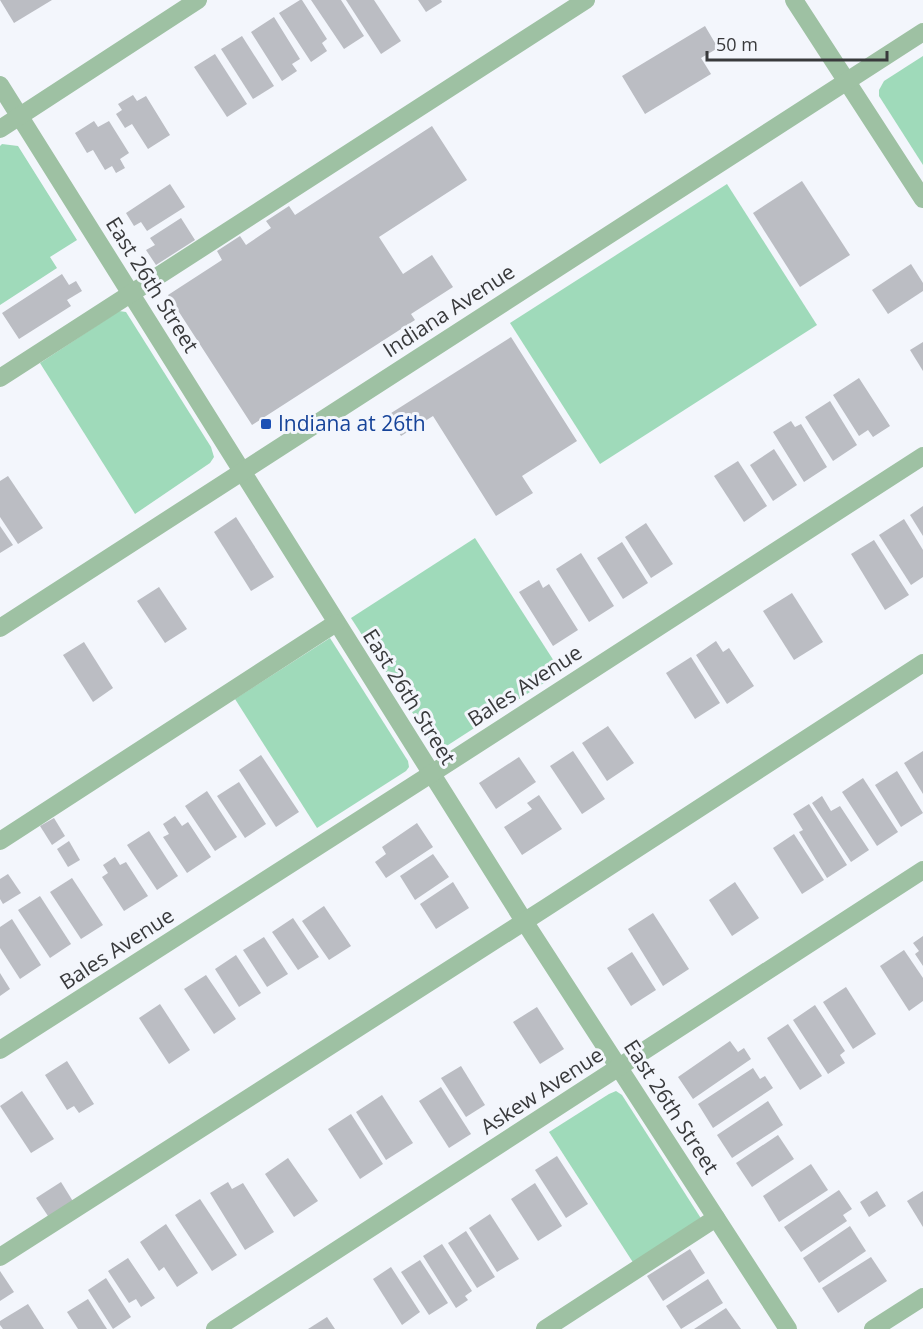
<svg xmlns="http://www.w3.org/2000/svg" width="923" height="1329" font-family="'Open Sans',sans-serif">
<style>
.green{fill:#9fdaba}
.building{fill:#bbbdc3}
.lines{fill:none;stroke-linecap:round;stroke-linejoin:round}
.minor{stroke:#9ec1a3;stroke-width:18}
.transit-dot{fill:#1a4fb4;stroke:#f3f6fc;stroke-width:2}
.labels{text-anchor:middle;stroke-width:6;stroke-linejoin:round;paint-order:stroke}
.street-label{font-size:21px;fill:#393a3c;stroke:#f3f6fc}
.transit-label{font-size:21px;fill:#164399;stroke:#f3f6fc;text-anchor:start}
</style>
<rect width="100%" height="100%" fill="#f3f6fc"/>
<!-- green -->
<g class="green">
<path d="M923 56V165L879 96V90L884 81Z"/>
<path d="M2 144 18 146 77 240 50 257 57 268 0 305V146Z"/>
<path d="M727 184 817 325 600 464 510 323Z"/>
<path d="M119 311 126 312 211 447 214 457 210 463 135 514 40 363Z"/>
<path d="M475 538 561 672 445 747 440 748 434 746 351 618Z"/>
<path d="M330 638 408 761 409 767 406 771 317 828 235 699Z"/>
<path d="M616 1091 622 1095 702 1220 634 1264 549 1132 609 1094Z"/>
</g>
<!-- building -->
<g class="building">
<path d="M0 0H52L14 23Z"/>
<path d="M300 0H302L327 39 322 43 327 51 311 62 279 13Z"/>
<path d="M311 0H341L364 36 344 49Z"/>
<path d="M346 0H374L401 41 381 54Z"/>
<path d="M418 0H441L442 2 426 12Z"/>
<path d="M274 17 300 59 292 64 297 71 282 81 251 32Z"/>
<path d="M705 26 718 48 701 58 711 74 645 114 622 76Z"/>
<path d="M242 36 274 86 253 99 221 49Z"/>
<path d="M215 54 247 104 227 117 194 67Z"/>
<path d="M133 95 137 101 146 96 170 135 148 149 132 124 125 128 116 114 122 110 118 104Z"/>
<path d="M94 121 98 127 109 121 129 153 120 159 125 168 116 173 112 166 105 170 93 150 87 153 75 133Z"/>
<path d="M432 126 467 180 379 237 403 274 432 255 453 287 411 314 415 320 252 425 168 295 222 260 217 251 240 236 246 245 271 228 266 221 289 206 295 215Z"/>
<path d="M802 181 850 255 800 287 753 213Z"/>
<path d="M170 184 185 207 147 231 141 222 134 226 126 213Z"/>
<path d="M181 218 195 240 156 265 146 250 155 245 150 238Z"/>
<path d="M911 264 923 283V291L888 314 872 290Z"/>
<path d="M62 274 69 285 76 281 82 291 67 300 71 306 19 339 2 313Z"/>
<path d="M511 337 577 441 522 476 533 493 496 516 433 416 401 436 388 415Z"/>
<path d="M923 342V371L910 350Z"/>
<path d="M859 378 890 426 873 437 868 430 859 436 833 395Z"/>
<path d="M830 401 857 445 833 461 805 417Z"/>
<path d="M791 421 795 427 801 424 827 467 804 482 773 432Z"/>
<path d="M774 449 797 485 773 501 750 465Z"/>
<path d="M738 461 767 506 744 522 714 476Z"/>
<path d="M8 476 43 528 18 544 0 517V481Z"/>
<path d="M923 506V536L910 515Z"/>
<path d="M236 517 274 577 251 591 214 532Z"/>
<path d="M904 519 923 550V577L911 585 879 535Z"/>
<path d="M646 523 673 564 651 578 625 537Z"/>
<path d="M0 526 13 545 0 553Z"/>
<path d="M874 540 909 595 885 610 851 554Z"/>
<path d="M622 542 648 583 623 599 597 558Z"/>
<path d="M581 553 614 606 589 622 556 569Z"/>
<path d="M539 580 543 588 549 584 578 630 553 646 519 592Z"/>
<path d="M159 587 187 629 165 643 137 601Z"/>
<path d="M792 593 823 642 794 660 763 611Z"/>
<path d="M716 641 723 652 729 648 754 686 727 704 696 655Z"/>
<path d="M84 642 113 688 93 702 63 655Z"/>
<path d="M691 657 720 703 695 719 666 673Z"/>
<path d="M608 726 634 763 607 781 582 743Z"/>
<path d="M573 751 605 799 582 814 550 766Z"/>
<path d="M923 751V794L904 763Z"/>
<path d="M261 755 299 812 276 827 239 770Z"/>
<path d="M519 757 536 782 496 809 479 783Z"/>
<path d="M897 771 923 813 901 827 875 785Z"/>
<path d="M863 778 898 832 877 846 842 792Z"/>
<path d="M239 782 266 824 245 838 217 796Z"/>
<path d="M207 791 237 837 215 851 185 806Z"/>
<path d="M539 795 562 829 522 855 504 827 532 809 527 803Z"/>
<path d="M822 796 831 811 840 806 869 850 851 862 812 803Z"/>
<path d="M809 804 847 865 827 878 799 832 803 830 793 814Z"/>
<path d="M175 816 182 826 188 822 211 857 187 873 163 837 169 834 163 824Z"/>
<path d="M54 818 65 836 52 845 40 826Z"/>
<path d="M417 823 433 847 386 878 375 862 386 854 382 847Z"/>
<path d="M149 831 178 876 157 890 127 845Z"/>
<path d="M794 834 824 880 802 894 773 848Z"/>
<path d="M69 841 80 860 68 867 57 849Z"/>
<path d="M433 854 449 877 415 900 400 876Z"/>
<path d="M115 857 120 865 126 862 148 896 124 911 102 877 108 873 103 865Z"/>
<path d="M8 874 21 893 3 904 0 899V879Z"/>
<path d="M72 878 103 925 81 939 50 892Z"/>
<path d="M453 882 469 908 436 929 420 904Z"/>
<path d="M735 882 759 918 732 936 709 900Z"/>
<path d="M40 896 71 944 50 958 18 910Z"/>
<path d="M324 906 351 946 329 960 302 921Z"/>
<path d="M653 913 689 969 663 986 628 929Z"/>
<path d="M293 918 319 957 298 970 272 932Z"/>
<path d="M12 919 41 965 20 979 0 948V927Z"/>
<path d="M923 936V966L915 954 919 951 913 943Z"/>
<path d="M264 937 288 974 267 987 243 950Z"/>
<path d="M904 950 923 978V1001L909 1011 880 966Z"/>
<path d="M632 952 656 990 631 1006 607 968Z"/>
<path d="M236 955 261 993 239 1007 215 969Z"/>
<path d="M0 973 10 989 0 996Z"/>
<path d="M206 975 236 1019 214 1034 184 989Z"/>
<path d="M846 987 876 1034 853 1049 823 1002Z"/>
<path d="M160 1004 190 1050 169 1064 139 1018Z"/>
<path d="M815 1005 845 1051 840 1055 845 1063 828 1074 793 1020Z"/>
<path d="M537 1007 564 1049 540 1064 513 1022Z"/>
<path d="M788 1024 822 1076 800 1090 767 1038Z"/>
<path d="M730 1041 738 1052 744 1048 751 1059 693 1099 678 1077Z"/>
<path d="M67 1061 94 1104 79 1113 74 1106 67 1110 45 1075Z"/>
<path d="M461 1066 485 1105 466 1117 441 1078Z"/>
<path d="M753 1068 760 1079 765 1076 773 1088 713 1128 698 1104Z"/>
<path d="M441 1087 471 1134 449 1148 419 1101Z"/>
<path d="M22 1091 54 1139 31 1153 0 1106Z"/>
<path d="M382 1095 413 1143 386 1160 356 1112Z"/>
<path d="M768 1101 783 1125 732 1158 717 1135Z"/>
<path d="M351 1114 383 1164 360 1179 328 1129Z"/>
<path d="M778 1135 794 1159 752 1187 736 1163Z"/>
<path d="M557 1156 588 1204 566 1218 535 1170Z"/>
<path d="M288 1158 318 1201 294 1217 265 1174Z"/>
<path d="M811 1164 828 1190 779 1222 763 1196Z"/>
<path d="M61 1182 74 1203 50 1219 36 1198Z"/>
<path d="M228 1182 232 1189 243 1183 274 1232 245 1250 210 1193Z"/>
<path d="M535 1183 562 1226 538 1241 511 1199Z"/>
<path d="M839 1190 852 1209 843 1215 847 1221 801 1252 784 1227Z"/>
<path d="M877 1191 886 1206 869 1217 860 1202Z"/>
<path d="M923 1191V1227L907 1201Z"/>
<path d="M200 1199 237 1255 212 1271 175 1215Z"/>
<path d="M490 1214 519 1259 497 1272 469 1228Z"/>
<path d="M166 1224 198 1273 177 1287 164 1267 159 1271 140 1242Z"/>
<path d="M850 1226 866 1251 819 1283 803 1258Z"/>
<path d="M466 1231 495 1277 477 1288 448 1243Z"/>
<path d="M442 1244 472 1291 465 1296 468 1300 456 1308 423 1256Z"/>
<path d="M690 1249 705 1273 663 1301 647 1276Z"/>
<path d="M871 1257 887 1281 838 1313 822 1288Z"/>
<path d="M128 1258 155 1298 141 1307 136 1299 129 1303 108 1271Z"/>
<path d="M420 1260 448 1303 429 1315 401 1272Z"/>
<path d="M391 1267 420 1312 402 1325 373 1279Z"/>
<path d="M0 1271 14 1292 0 1301Z"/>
<path d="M106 1278 131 1317 113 1329 88 1290Z"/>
<path d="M708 1279 723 1303 681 1329 666 1306Z"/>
<path d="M88 1299 107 1329H78L67 1312Z"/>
<path d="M28 1304 44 1329H3L0 1325V1321Z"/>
<path d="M726 1308 741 1329H694Z"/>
<path d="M327 1317 335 1329H308Z"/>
</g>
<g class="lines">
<!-- minor -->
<g class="minor">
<path d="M794 0 923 199"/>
<path d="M0 85 524 921 788 1329"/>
<path d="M0 129 198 0"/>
<path d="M0 378 586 0"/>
<path d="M0 628 923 32"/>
<path d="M0 841 336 623"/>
<path d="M0 1050 431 774 923 456"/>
<path d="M0 1257 547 907 923 663"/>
<path d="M215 1329 923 870"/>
<path d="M545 1329 716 1218"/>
<path d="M873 1329 923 1297"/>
</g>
</g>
<!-- markers -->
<rect class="transit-dot" x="260" y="418" width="12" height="12" rx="3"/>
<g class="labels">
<!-- street labels -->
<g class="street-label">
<text transform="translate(152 285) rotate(58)" y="7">East 26th Street</text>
<text transform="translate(449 311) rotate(-33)" y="7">Indiana Avenue</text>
<text transform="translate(525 686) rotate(-33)" y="7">Bales Avenue</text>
<text transform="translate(409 697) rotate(58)" y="7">East 26th Street</text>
<text transform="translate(117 949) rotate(-33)" y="7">Bales Avenue</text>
<text transform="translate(542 1091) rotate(-33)" y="7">Askew Avenue</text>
<text transform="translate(671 1107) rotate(57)" y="7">East 26th Street</text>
</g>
<!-- transit labels -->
<g class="transit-label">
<text x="278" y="431">Indiana at 26th</text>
</g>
</g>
<!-- scale -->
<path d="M707 51v9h180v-9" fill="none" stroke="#393a3c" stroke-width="3"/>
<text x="716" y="51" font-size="18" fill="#393a3c" stroke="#f3f6fc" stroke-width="4.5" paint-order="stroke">50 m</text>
</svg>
